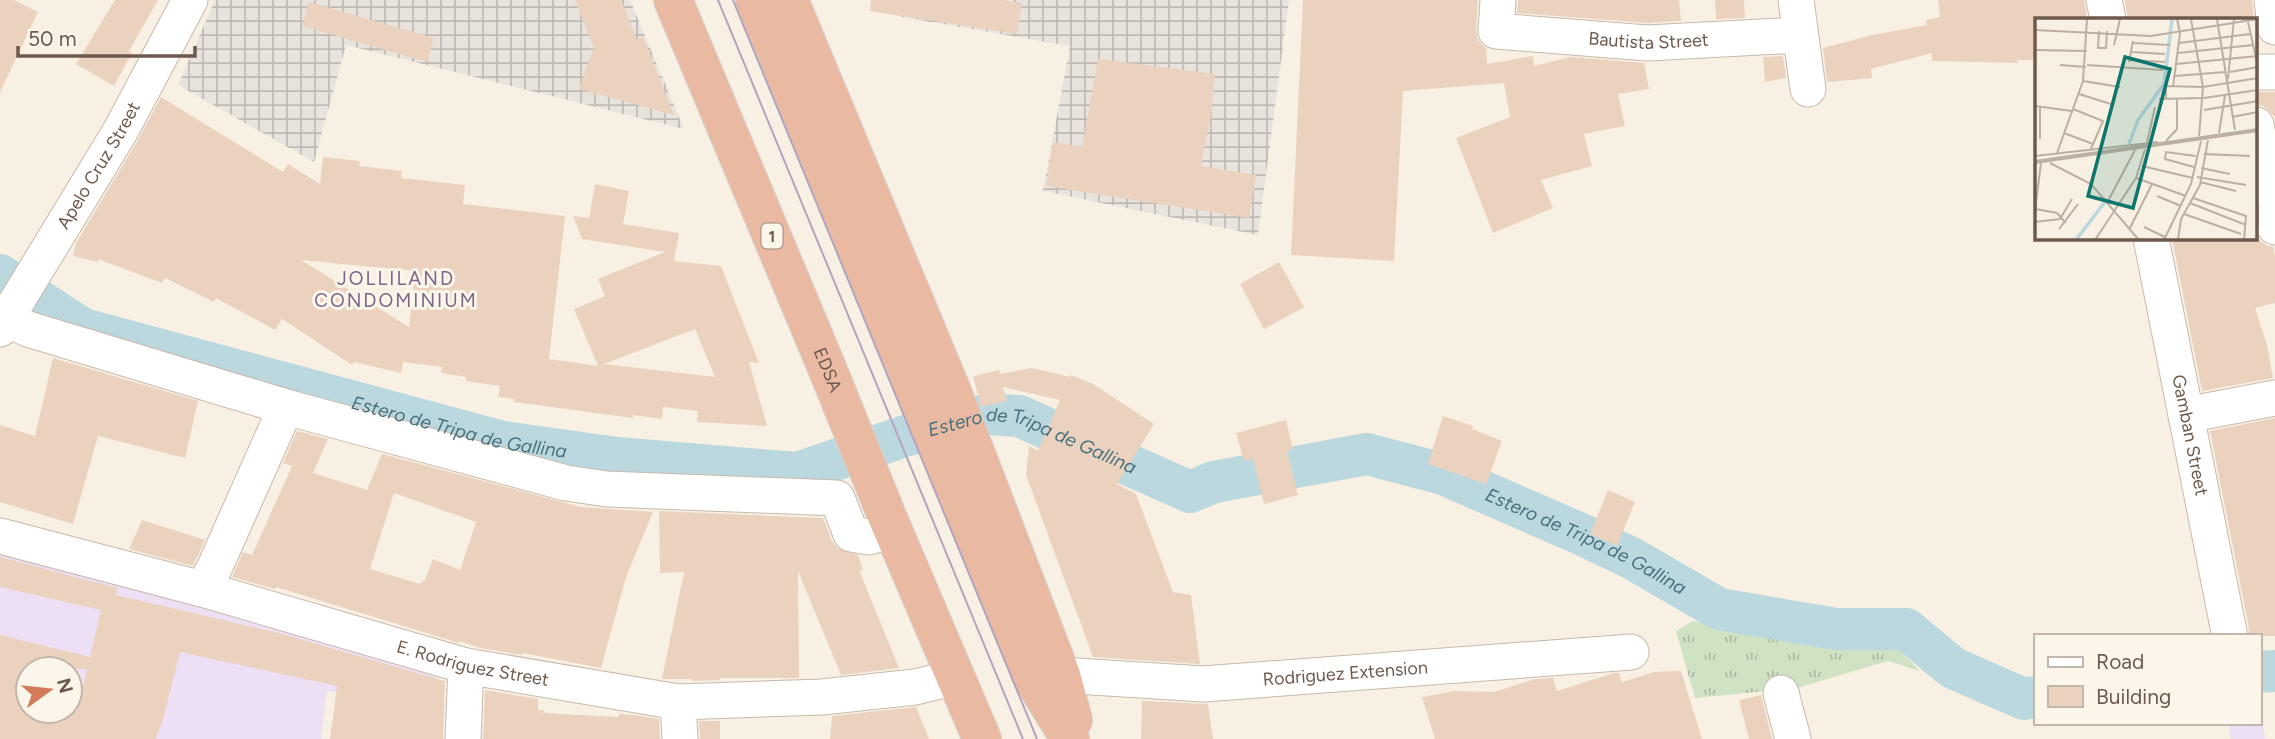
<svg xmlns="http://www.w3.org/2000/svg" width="2275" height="739" font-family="Figtree,sans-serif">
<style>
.industrial{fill:url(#industrial-grid)}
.education{fill:#eee0f4;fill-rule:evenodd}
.grass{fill:url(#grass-tufts)}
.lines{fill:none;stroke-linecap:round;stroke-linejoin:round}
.river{stroke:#bbd8df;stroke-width:42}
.building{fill:#ead2bf;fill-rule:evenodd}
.minor-casing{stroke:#c7b9ac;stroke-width:37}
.highway-casing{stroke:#d6d1cd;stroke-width:40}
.minor{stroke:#fff;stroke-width:35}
.highway{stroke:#eab9a2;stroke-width:38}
.tram{stroke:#b4a4bf;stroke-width:2}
.labels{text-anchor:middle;stroke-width:6;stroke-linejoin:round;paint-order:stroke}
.shield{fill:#fcf5e9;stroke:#98887c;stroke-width:2}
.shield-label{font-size:16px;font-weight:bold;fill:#6d5a4d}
.street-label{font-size:18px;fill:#6d5a4d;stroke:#fcf5e9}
.neighbourhood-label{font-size:19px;letter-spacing:2px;fill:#7e6589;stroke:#fcf5e9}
.water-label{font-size:19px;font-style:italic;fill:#4a727d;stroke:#fcf5e9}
.inset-river{fill:none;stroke:#bbd8df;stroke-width:3.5}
.inset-road{fill:none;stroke:#bcb0a2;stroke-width:2}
.view{fill:#0f766e;fill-opacity:0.15;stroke:#0f766e;stroke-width:3.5}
.inset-edge{fill:none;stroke:#6d5a4d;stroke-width:3.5}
</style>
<defs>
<pattern id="industrial-grid" width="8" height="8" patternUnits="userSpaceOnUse" patternTransform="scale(1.75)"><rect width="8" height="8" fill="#e8e3dd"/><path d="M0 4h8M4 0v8" fill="none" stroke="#c0bbb5"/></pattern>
<pattern id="grass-tufts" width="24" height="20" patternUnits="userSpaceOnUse" patternTransform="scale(1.75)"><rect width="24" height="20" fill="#cfe3c4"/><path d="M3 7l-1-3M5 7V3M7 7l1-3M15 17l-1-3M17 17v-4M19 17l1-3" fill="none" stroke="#acbba1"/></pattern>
</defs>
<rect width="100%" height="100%" fill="#f8f1e3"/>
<!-- industrial -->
<g class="industrial">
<path d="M215 0H630L684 129 346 45 314 162 178 85Z"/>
<path d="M899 0H1289L1258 235 1043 191 1070 46 896 16Z"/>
</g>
<!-- education -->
<g class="education">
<path d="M0 546 436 660 429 708 372 696 327 691 321 739H0ZM28 669H70V711H28Z"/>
<path d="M2259 722H2263L2265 739H2231L2229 726Z"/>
</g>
<!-- grass -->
<path class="grass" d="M1693 621 1893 644 1920 671 1888 661 1797 688 1695 698 1676 631Z"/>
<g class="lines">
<!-- river -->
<g class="river">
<path id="s1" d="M0 275 83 329 503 442 617 458 797 473 905 436 988 414 1019 416 1190 492 1214 482 1367 454 1443 474 1583 535 1633 559 1719 609 1836 629H1906L1953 668 2024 699 2035 697"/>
<path d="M2259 672 2275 671"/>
</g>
</g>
<!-- building -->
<g class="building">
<path d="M0 0H14L38 12 0 92Z"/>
<path d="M115 0H158L129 51 132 53 114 86 76 64Z"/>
<path d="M575 0H621L637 40 643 37 674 115 579 89 594 48Z"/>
<path d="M871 0H1001L1022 3 1017 34 870 11Z"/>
<path d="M1303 0H1478L1476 30 1478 40 1486 48 1487 64 1533 56 1534 66 1570 57 1644 63 1649 89 1618 94 1625 126 1584 134 1592 166 1541 180 1553 208 1493 233 1456 138 1510 117 1504 83 1403 91 1394 261 1291 255Z"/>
<path d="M1518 0H1679L1681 21 1647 23 1517 13Z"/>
<path d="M1715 0H1744L1745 18 1716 19Z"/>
<path d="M1938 0H2084L2087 19H2037V60H2017L2018 63 1932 61V53L1871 69 1872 78 1827 82 1823 48 1872 35 1927 25 1926 20 1940 17Z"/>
<path d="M2125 0H2252L2254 19H2128Z"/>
<path d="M309 2 434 38 427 62 302 26Z"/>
<path d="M1783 56 1786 78 1765 82 1763 57Z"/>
<path d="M1098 59 1215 74 1211 116 1201 166 1256 175 1249 218 1046 186 1053 142 1082 147Z"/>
<path d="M2256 92H2275V117L2263 106 2256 105Z"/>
<path d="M161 97 283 172 288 164 320 184 323 157 360 161 359 166 402 171 401 178 465 185 463 204 565 216 549 359 598 366 574 309 605 296 598 279 665 252 582 239 573 216 589 218 595 184 629 191 623 224 679 233 674 261 721 266 759 363 749 362 767 426 697 422 698 411 663 407 662 419 633 415V418L514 402V399L498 397 500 386 466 381V377L441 373 442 367 403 362 401 373 354 362 352 365 282 319 275 330 216 298 214 302 165 278 162 283 98 259V262L73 256 76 243 138 140ZM301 260 415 271 409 327ZM695 329 715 377 604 364Z"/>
<path d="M2256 232 2260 241 2268 246H2273L2275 257V303L2255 308 2267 345 2273 378 2202 391 2172 238H2256Z"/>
<path d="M1279 262 1304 307 1264 329 1240 284Z"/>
<path d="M53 358 198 401 185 458 98 436 73 524 0 502V425L35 436Z"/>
<path d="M1032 368 1070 377 1071 375 1093 384 1154 424 1117 484 1136 494 1173 592 1191 595 1200 664 1093 657 1026 475 1029 446 1038 451 1060 400 1003 387 1007 401 981 407 974 380 973 379 974 376 999 370 1000 374Z"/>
<path d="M1443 416 1473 426 1472 429 1502 441 1486 484 1428 464Z"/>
<path d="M2275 418V636H2248L2249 628 2210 431Z"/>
<path d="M1286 420 1293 449 1287 451 1298 495 1264 504 1253 459 1244 461 1236 433Z"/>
<path d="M297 431 328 439 313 473 367 490 382 454 581 507 653 512 626 577 601 668 523 653 522 655 480 648 460 641 459 643 276 587 275 589 232 577 243 552 252 555 292 466 283 463ZM394 493 476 522 460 570 433 559 424 582 422 581 420 584 370 569Z"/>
<path d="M1608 490 1635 502 1617 546 1590 534Z"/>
<path d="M659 511 823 518 832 541 838 549 858 555 863 570H859L899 668 841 675 798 571 799 678H720V680L692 681V679H662L684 572 660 573Z"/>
<path d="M142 520 205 540 193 566 129 549Z"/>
<path d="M0 557 117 588 116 595 279 633 445 681 443 739H330L337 686 180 652 161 727H160L156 739H0V635L90 657 101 610 0 587ZM28 669H87L77 711H28Z"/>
<path d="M1681 671 1702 739H1435L1422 697 1455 691 1494 692 1535 679 1553 678 1557 691 1614 673H1619L1622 682 1654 672Z"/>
<path d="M485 690 538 699V710H544L543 713 619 717V714L634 715 659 719 660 739H483Z"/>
<path d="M1761 695 1772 739H1749L1739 700Z"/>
<path d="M1142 701 1208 704 1213 739H1141Z"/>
<path d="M916 707 929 739H830L832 716Z"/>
<path d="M699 721H720V739H700Z"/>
</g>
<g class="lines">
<defs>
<g id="minor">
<path id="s2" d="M1498 0 1496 31 1647 43 1800 35"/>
<path d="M1796 0 1808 89"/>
<path d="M2104 0 2108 19"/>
<path d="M2272 0 2275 27"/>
<path d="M2256 72H2275"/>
<path d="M2256 125 2275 227"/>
<path id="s3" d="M2151 238 2229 632"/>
<path d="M6 319 28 329 286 407 566 483 607 489 837 498 851 534 869 537 893 530"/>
<path id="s4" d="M0 329 121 130 190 0"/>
<path d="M2186 415 2275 398"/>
<path id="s5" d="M0 536 202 589 466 666 678 702 822 697 915 687 956 677"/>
<path d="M202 589 213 571 286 407"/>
<path id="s6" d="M1061 675 1203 684 1631 652"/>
<path d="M1781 693 1793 739"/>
<path d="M678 702 680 739"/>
<path d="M463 739 466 666"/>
</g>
<g id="highway">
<path id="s7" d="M673 0 827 368 887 516 982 739"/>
<path d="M755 0 1033 679 1070 739"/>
<path d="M789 0 951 389 1061 675 1073 720"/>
</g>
</defs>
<!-- minor casing -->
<use href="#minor" class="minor-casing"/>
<!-- highway casing -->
<use href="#highway" class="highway-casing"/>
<!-- minor -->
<use href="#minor" class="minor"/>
<!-- highway -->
<use href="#highway" class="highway"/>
<!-- tram -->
<g class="tram">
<path d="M718 0 1023 739"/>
<path d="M733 0 1037 739"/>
</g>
</g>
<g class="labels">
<!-- shield labels -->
<rect class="shield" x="761.5" y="223.5" width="21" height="25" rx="5"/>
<g class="shield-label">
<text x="772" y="242">1</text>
</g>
<!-- street labels -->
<g class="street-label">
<text dy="6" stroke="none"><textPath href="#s2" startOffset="184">Bautista Street</textPath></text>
<text dy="6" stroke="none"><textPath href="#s4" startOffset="191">Apelo Cruz Street</textPath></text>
<text dy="6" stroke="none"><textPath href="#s7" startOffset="401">EDSA</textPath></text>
<text dy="6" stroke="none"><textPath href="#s3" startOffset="201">Gamban Street</textPath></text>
<text dy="6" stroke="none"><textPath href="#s5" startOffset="490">E. Rodriguez Street</textPath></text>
<text dy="6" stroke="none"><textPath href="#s6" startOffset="285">Rodriguez Extension</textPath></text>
</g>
<!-- neighbourhood labels -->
<g class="neighbourhood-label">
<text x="396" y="285">JOLLILAND<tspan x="396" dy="22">CONDOMINIUM</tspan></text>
</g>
<!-- water labels -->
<g class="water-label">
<text dy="7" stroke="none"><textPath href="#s1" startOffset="488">Estero de Tripa de Gallina</textPath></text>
<text dy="7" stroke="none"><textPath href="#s1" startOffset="1078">Estero de Tripa de Gallina</textPath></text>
<text dy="7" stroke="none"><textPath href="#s1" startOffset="1666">Estero de Tripa de Gallina</textPath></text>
</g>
</g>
<!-- overview -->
<g transform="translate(2035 18)">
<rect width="222" height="222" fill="#f8f1e3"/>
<path class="inset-river" d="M94 126 103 102 129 66 137 1M41 222 72 181"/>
<path class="inset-road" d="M156 1 168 69 164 118M182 1 200 112M213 4 223 49M0 12 116 18 223 1M64 13 63 30H71L72 13M98 25 135 27M144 25 215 16M79 27 85 1M0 32 52 33M96 34 130 36M143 35 218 27M94 42 130 44M94 44 98 23M141 46 223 38M25 47 51 49M52 47 128 52M195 54 223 49M140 58 190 54M193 61 199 1M48 63 85 69M138 69 145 15 142 1M44 76 79 87M124 81 169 80 223 72M131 81V68L168 69 223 60M0 88 37 93M38 91 68 103 56 131M169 92 223 83M197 99 223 94M29 115 58 126M184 115 190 77M5 121V88M131 123 142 111V81M112 124 120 89M22 135 48 63 52 1M169 136 215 138M0 138 123 124M0 143 223 111M0 145 223 113M15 145 56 166 104 222M107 148 158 160M159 149 130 141 131 134 161 138M166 150 195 156M162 159 211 167M101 160 151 178M165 164 201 173M122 178 146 188M158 180 211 198 209 222M73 183 100 132M155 185 211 207M223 186V209M0 191 22 195 31 205M0 192 6 145M149 196 206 216M0 204 25 201 37 181M109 209 130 219M95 210 117 166M24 211 43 186M60 222 101 160 110 131M129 222 156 166 166 123M143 222 146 201 165 167 173 122"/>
<path class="view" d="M90 39 135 51 98 190 53 178Z"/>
<rect width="222" height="222" class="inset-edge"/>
</g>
<!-- legend -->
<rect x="2034" y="634" width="228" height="91" fill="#fcf5e9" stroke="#c3b7ab" stroke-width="2"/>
<rect x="2048" y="657" width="35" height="10" fill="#ffffff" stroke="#c3b7ab" stroke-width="2"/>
<text x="2096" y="669" font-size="21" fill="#6d5a4d">Road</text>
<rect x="2048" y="686" width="35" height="21" fill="#ead2bf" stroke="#c3b7ab" stroke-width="2"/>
<text x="2096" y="704" font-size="21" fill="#6d5a4d">Building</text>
<!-- north arrow -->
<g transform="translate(49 690) rotate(75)"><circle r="33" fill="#fcf5e9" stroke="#c3b7ab" stroke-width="2"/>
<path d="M0-5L12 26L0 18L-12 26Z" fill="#d27a59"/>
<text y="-10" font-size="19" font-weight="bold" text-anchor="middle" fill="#6d5a4d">N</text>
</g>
<!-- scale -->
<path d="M18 46v10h177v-10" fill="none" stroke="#6d5a4d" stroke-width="3.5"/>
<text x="28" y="46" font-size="21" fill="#6d5a4d" stroke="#fcf5e9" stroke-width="5" paint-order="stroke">50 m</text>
</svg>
